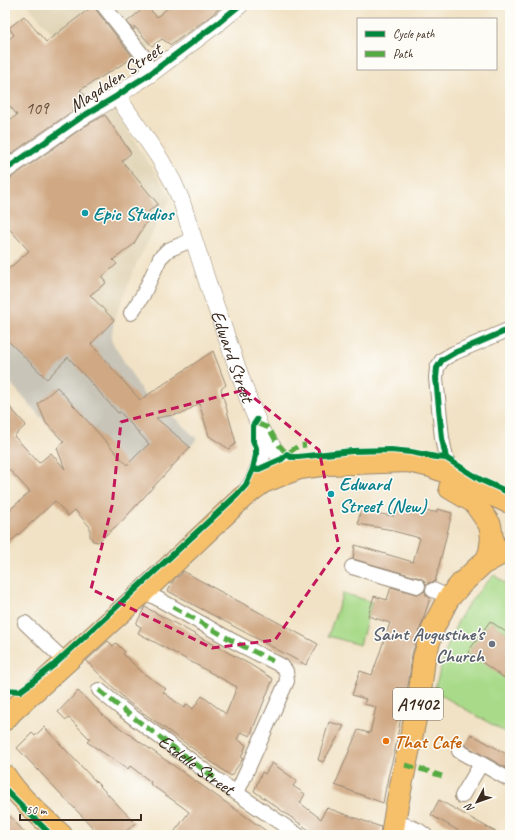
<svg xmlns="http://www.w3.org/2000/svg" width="515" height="840" font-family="Caveat,sans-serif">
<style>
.built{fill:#e0d3b4}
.industrial{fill:#c8c4b8}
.green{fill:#a8da89;stroke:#728254}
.building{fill:#d0a984}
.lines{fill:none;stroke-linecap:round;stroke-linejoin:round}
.minor-casing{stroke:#968672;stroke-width:16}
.tertiary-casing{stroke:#968672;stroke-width:18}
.primary-casing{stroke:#968672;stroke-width:24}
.minor{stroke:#fff;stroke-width:14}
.tertiary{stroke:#fff;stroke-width:17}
.primary{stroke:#f6c06b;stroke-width:22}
.quiet{stroke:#55ab43;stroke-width:5;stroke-dasharray:10 5;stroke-linecap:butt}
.cycleway-casing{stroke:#fdfcf7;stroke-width:8}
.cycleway{stroke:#00873e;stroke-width:6}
.marked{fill:none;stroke:#c2185b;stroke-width:3;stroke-dasharray:8 5;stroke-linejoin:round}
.culture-dot{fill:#0f9aa8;stroke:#fdfcf7;stroke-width:1.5}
.worship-dot{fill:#6b7280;stroke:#fdfcf7;stroke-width:1.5}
.food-dot{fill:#e8710a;stroke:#fdfcf7;stroke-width:1.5}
.labels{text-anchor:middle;stroke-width:3;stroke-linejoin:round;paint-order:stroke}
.number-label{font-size:17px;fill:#604a38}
.shield{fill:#fdfcf7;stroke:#75695f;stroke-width:1}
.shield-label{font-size:18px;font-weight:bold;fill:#3b2a1e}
.street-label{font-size:19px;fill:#3b2a1e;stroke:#fdfcf7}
.culture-label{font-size:19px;font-weight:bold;fill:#0d838f;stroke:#fdfcf7;text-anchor:start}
.worship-label{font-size:19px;font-weight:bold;fill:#5b616d;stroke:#fdfcf7;text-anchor:end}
.food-label{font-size:19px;font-weight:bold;fill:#c56008;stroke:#fdfcf7;text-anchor:start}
</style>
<rect width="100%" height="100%" fill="#fdfcf7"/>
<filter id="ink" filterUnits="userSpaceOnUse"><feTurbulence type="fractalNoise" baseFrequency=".025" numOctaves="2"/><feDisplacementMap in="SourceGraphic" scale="8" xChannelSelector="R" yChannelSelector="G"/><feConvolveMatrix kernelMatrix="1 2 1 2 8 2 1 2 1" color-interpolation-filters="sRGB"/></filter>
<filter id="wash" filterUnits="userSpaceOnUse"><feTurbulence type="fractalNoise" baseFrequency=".012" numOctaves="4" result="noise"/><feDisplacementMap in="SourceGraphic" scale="16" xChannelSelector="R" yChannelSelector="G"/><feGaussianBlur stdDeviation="0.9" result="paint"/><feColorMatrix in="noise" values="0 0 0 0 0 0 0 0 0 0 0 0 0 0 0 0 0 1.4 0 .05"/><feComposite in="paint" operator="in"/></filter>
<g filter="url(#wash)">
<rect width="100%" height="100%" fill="#f1e2c5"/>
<!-- built -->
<g class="built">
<path d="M28 5H223L212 16 176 45 175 44 172 46 162 39 127 64 97 81 86 98 5 159V97L65 49Z"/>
<path d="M107 110 115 111 171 197 136 265 114 320 63 265 5 183 73 130Z"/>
</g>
<!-- industrial -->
<path class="industrial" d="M63 265 114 320 111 340 144 395 149 394 197 439 134 507 128 515 5 377V319Z"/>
<!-- green -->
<g class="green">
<path d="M494 575 510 587V635L490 621 469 652 506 679 510 674V735L434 691C440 671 445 649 454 630 463 609 478 591 494 575Z"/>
<path d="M343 593 372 602 360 645 328 636Z"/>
</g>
<g id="blocks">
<!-- building -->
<g class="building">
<path d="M94 5 96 10 131 55V59L80 90 90 101 74 110 5 158V123L17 115 5 100V42L14 35 9 28 24 16 46 42Z"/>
<path d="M171 5H223L212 15 171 45 162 39 152 46 134 26V30L127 22 146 6 157 17Z"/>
<path d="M105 115 131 153 122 161 158 204 148 212 150 216 133 245 113 260 117 264 102 277 106 283 90 295 114 320 91 344 140 400 213 351 226 385 221 389 236 443 229 449 209 436 199 403 184 413 156 418 190 447 123 520 98 542 93 541 90 536V527L75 510 68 516 55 501 5 547V514L30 492 5 465V402L26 425 14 436 39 463 51 453 65 469 57 448 64 442 46 423 38 404 57 387 127 465 139 453 149 444 120 412 118 413 68 357 47 379 5 338V272L29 251 5 224V180L11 178 85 126Z"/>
<path d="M437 509 452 513 435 582H432L428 583 426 585 424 580 420 578 353 559 355 545 413 562 420 538 393 531V530L358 524 360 512H366L394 516V510L437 512Z"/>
<path d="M183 571 212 587 318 644 306 665 168 591 174 579 178 576H180Z"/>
<path d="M391 587 416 594H420L425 591 426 595 430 598 412 654 409 681 403 705 395 750 388 777 383 803 335 785 358 730 370 733 376 707 364 704 366 699 352 695 360 671 372 675 390 623 368 616 374 596 387 600Z"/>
<path d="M145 607 251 665 273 679 250 736 241 732 237 739 246 745 241 758 243 759 242 760 231 776 127 701 86 661 108 641 113 646 116 643 125 652 123 654 143 673 166 689 163 692 184 708 187 704 193 709 202 696 226 714 237 687 138 633 141 627 136 624Z"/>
<path d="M490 621 510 635V682L468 652Z"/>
<path d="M78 691 106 718 272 835H172L189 812 184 808 150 784 151 782 130 766 128 769 87 742 90 739 69 718 66 720 58 712Z"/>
<path d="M329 722 344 726 323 762 318 760Z"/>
<path d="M44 727 135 823 122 835H100L17 748 32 733 35 736Z"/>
<path d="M471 734 510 756V770L465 745Z"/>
<path d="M272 763 297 781 293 786 305 794 300 803 321 819 326 808 327 809V808L381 827 380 835H316L254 791 262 772 265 774Z"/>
<path d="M439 800 501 835H466L431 815Z"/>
<path d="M5 811 27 835H5Z"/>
</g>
</g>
</g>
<g filter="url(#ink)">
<use href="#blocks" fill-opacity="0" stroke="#968672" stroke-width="1"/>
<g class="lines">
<defs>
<g id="minor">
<path d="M103 5 144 57 150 74"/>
<path d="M131 313 143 295 160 258 168 250 194 239"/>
<path d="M456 476 446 458 442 438 436 378 437 368 442 360 454 353 510 329"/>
<path d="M352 567 418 586"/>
<path d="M433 590 442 594 448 599"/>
<path d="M144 591 233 641 282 666 286 671 287 681 237 793"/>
<path d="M25 623 66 662"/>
<path id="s1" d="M99 690 122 709 216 779 298 835"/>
<path d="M459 751 510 780"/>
<path d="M462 796 481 764"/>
<path d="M395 821 418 830 425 835"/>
</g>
<g id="tertiary">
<path id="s2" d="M117 96 160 159 173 182 181 200 210 290 249 401 257 420 259 426 262 444 261 460 254 479 245 493"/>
<path d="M5 170 80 118 117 96 134 84 150 74 218 23 240 5"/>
<path d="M261 430C269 441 276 455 288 463 291 466 296 467 300 468"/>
</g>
<g id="primary">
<path d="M450 488 474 502 490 525 492 538 490 552 486 561"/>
<path d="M5 719 12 711 144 591 243 497 263 482 278 476 300 468 328 464 408 461 431 466 456 476 478 488 504 500 510 502"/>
<path d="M5 776C19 798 42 817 61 835"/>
<path d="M392 835 397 805 419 700 424 658 434 626 448 599 461 584 482 564 510 549"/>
</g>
</defs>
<!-- minor casing -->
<use href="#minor" class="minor-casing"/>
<!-- tertiary casing -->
<use href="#tertiary" class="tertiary-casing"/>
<!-- primary casing -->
<use href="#primary" class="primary-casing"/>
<!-- minor -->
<use href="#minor" class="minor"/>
<!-- tertiary -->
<use href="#tertiary" class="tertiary"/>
<!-- primary -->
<use href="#primary" class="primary"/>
<!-- quiet -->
<g class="quiet">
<path d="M259 424 269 428 277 443 287 454 298 446 306 445"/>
<path d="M173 607 233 641 273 661"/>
<path d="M99 690 122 709 216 779"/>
<path d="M405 765 424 770 442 776"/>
</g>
<defs>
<g id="cycleway">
<path d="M5 170 80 118 117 96 134 84 150 74 218 23 240 5"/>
<path d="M446 458 442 438 436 378 437 368 442 360 454 353 510 329"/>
<path d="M253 469 256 455V448L253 440V426L257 420"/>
<path d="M5 690 20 691 31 683 54 665 237 495 246 485 253 469 257 470 282 459 287 454 291 457H298L352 451 391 450 411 452 436 457 446 458 481 480 510 493"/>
<path d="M5 789 47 831 48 835"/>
</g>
</defs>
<!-- cycleway casing -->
<use href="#cycleway" class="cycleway-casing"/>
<!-- cycleway -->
<use href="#cycleway" class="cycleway"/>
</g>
</g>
<!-- marked area -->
<path class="marked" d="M244 390 319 450 339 548 275 640 212 648 91 589 112 506 121 422Z"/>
<!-- markers -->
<g class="culture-dot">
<circle cx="85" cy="213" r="4"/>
<circle cx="331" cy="494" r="4"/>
</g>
<circle class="worship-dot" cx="492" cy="644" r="4"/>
<circle class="food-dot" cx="386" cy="741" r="4"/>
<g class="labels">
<!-- number labels -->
<g class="number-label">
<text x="37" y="114">109</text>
</g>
<!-- shield labels -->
<rect class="shield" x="393" y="688" width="50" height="32" rx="3"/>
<g class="shield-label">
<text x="418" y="710">A1402</text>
</g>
<!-- street labels -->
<g class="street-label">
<text transform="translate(115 77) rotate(-34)" y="7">Magdalen Street</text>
<text dy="7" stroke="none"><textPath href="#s2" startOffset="287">Edward Street</textPath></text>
<text dy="7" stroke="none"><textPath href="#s1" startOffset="123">Esdelle Street</textPath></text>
</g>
<!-- culture labels -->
<g class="culture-label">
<text x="93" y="220">Epic Studios</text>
<text x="339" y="490">Edward<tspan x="339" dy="22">Street (New)</tspan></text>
</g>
<!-- worship labels -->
<g class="worship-label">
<text x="484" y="640">Saint Augustine's<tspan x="484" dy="22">Church</tspan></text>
</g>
<!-- food labels -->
<g class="food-label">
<text x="394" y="748">That Cafe</text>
</g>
</g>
<!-- margin -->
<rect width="515" height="840" fill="none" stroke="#fdfcf7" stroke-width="20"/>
<!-- legend -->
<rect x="357" y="18" width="140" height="52" fill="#fdfcf7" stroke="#afa8a0"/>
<rect x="365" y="31" width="20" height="6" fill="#00873e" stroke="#afa8a0"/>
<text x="393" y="38" font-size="12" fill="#3b2a1e">Cycle path</text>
<rect x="365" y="51" width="20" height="6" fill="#55ab43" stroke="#afa8a0"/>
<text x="393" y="58" font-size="12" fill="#3b2a1e">Path</text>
<!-- north arrow -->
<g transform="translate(477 802) rotate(229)" stroke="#fdfcf7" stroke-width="3" paint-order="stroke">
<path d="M0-3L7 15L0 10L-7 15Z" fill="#3b2a1e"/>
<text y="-6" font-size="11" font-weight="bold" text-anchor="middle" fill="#3b2a1e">N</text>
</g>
<!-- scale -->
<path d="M20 814v6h121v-6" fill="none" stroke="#3b2a1e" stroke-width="2"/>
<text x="26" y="814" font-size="12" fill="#3b2a1e" stroke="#fdfcf7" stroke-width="3" paint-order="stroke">50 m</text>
</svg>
